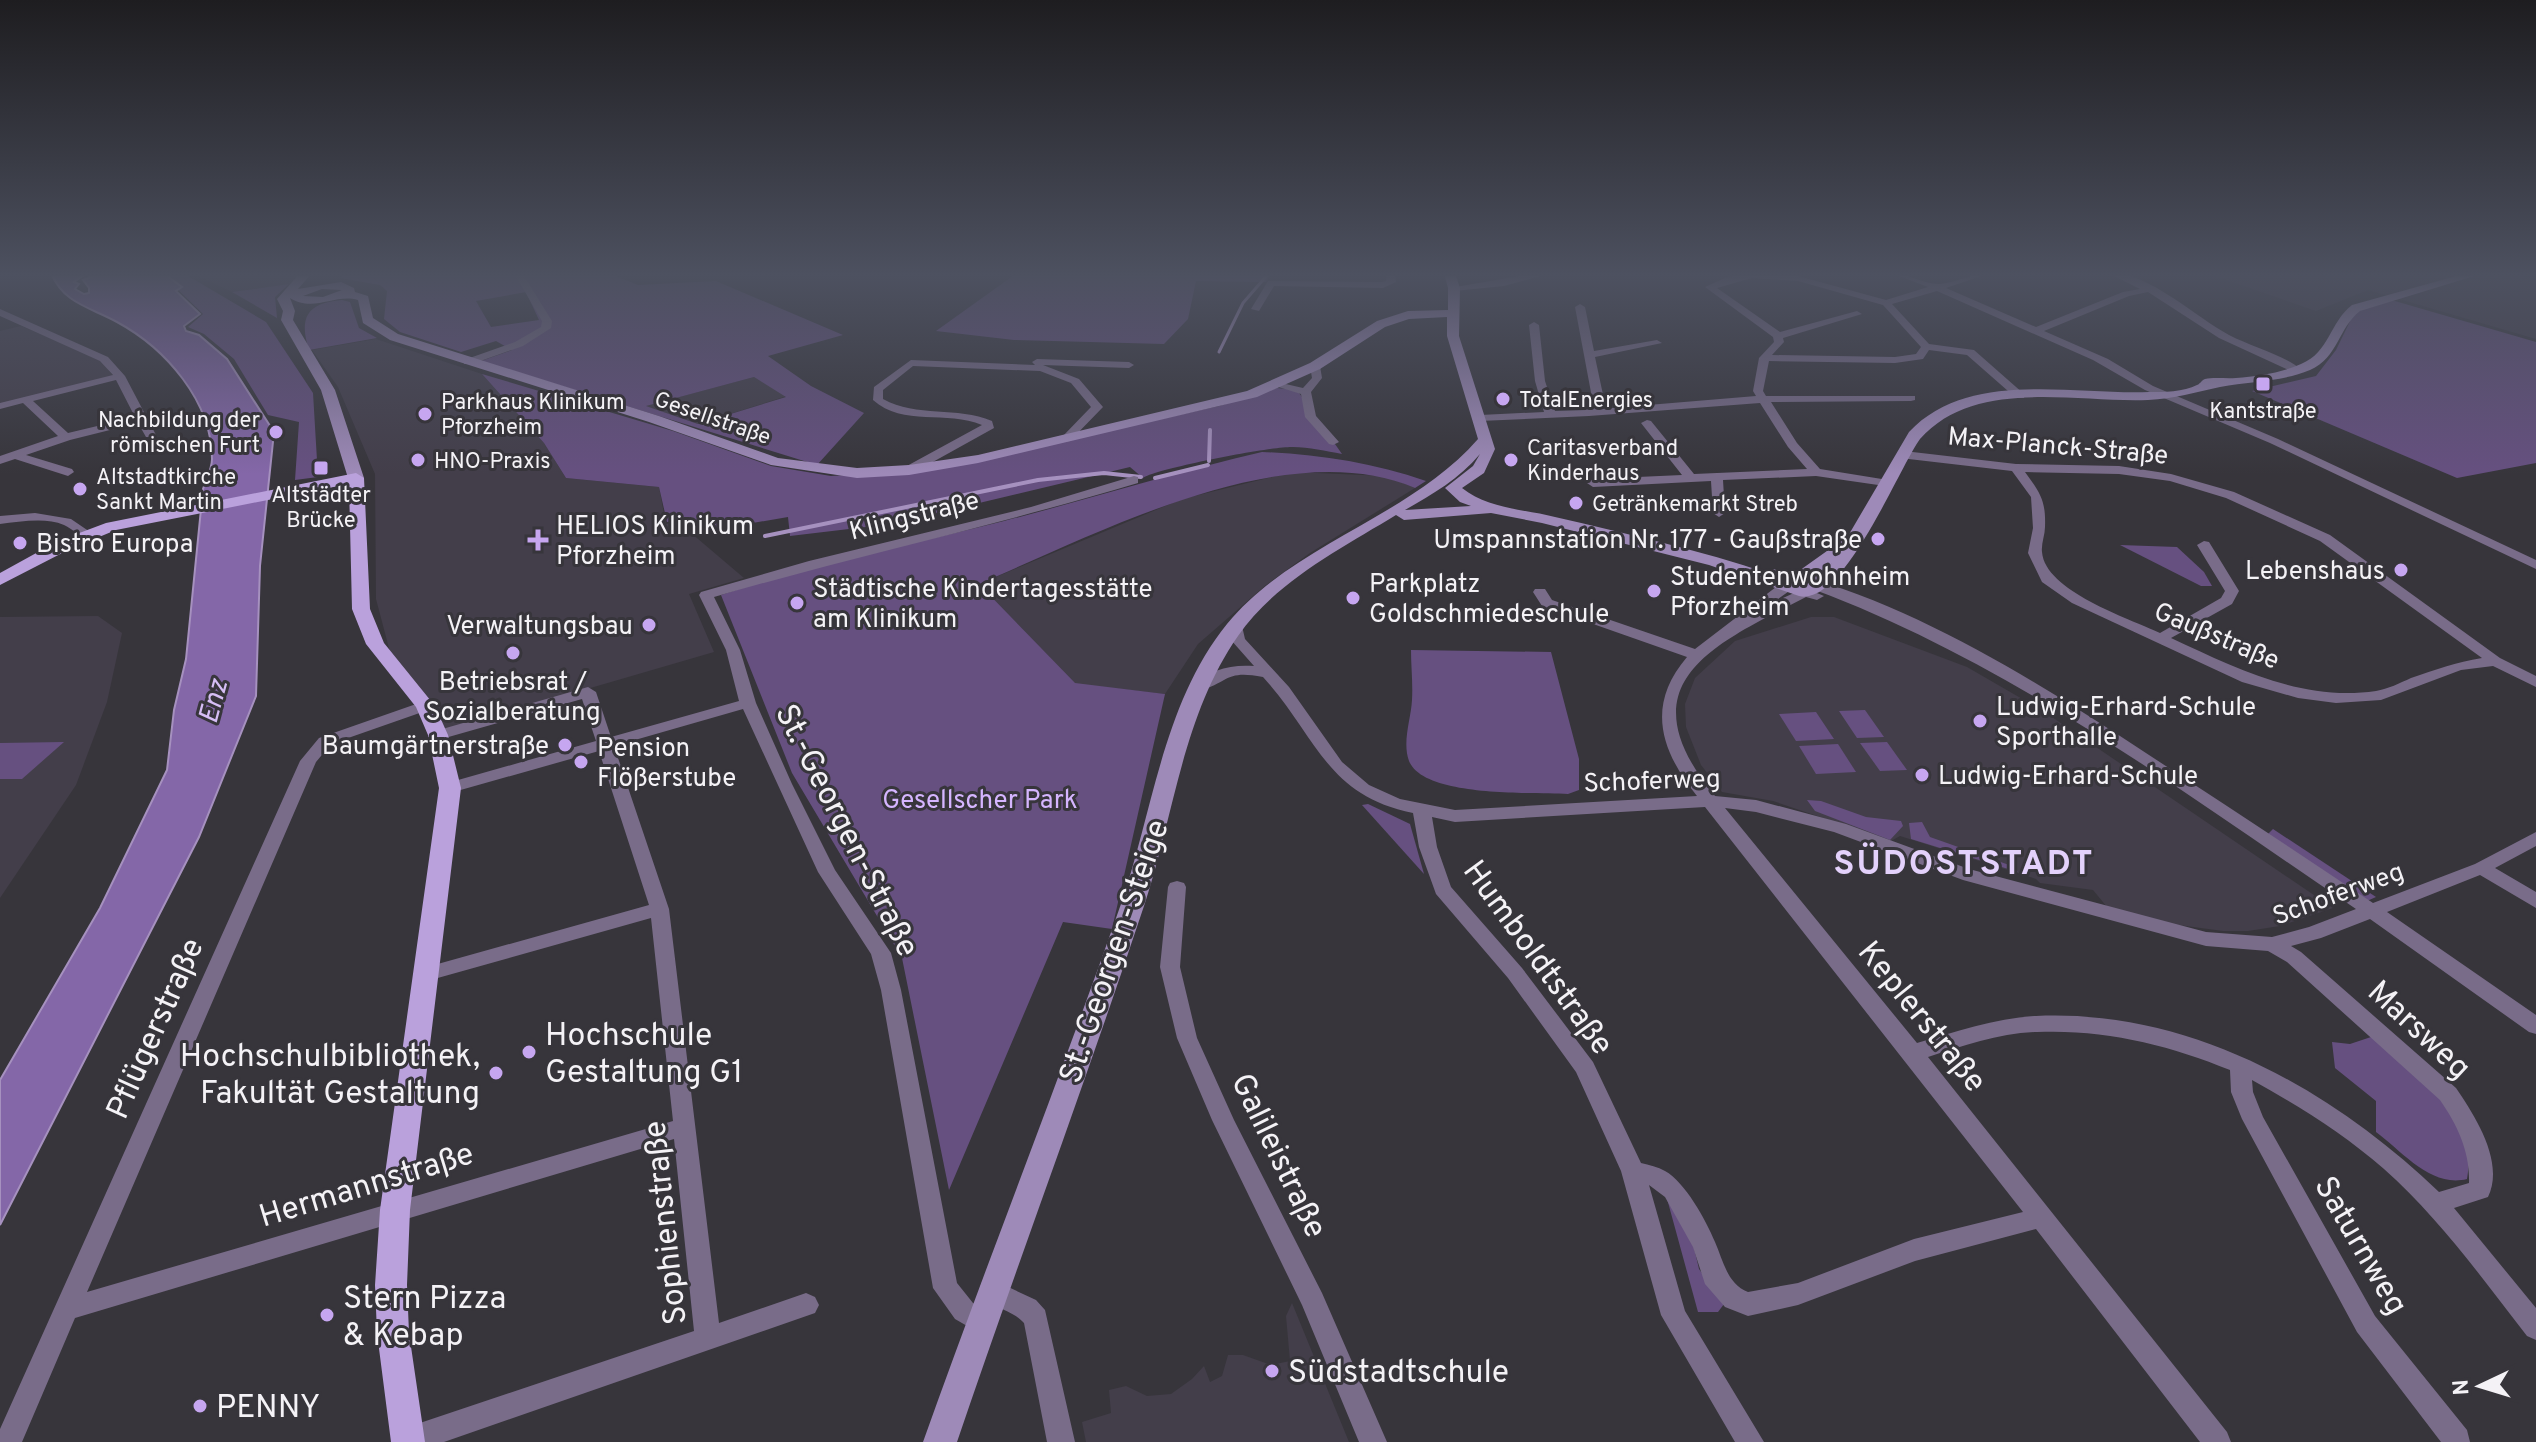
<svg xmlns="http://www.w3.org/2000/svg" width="2536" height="1442" font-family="Overpass,sans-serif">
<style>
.built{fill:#433e4a}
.green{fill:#665080;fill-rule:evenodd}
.water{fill:#8467a8;stroke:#a691bf;stroke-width:2}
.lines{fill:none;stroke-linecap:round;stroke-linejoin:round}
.stream-far1{stroke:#a691bf;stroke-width:3}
.stream{stroke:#a691bf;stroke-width:4}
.street{fill:#796c89;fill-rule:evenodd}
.secondary{fill:#9e8ab8;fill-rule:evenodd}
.primary{fill:#baa1dc;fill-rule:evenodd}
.poi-dot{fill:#c6a6f0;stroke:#37353b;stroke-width:3}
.labels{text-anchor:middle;stroke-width:6;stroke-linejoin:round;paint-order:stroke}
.far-poi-label{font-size:22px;fill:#f4f2f6;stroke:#37353b;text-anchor:start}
.far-street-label{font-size:22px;fill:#f4f2f6;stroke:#37353b}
.street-label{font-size:26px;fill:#f4f2f6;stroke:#37353b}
.poi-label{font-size:26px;fill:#f4f2f6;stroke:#37353b;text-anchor:start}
.park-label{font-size:26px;fill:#d5b5ff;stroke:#37353b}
.water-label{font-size:28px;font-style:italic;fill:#d6bef5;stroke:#37353b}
.near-street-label{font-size:32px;fill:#f4f2f6;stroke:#37353b}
.near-poi-label{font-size:32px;fill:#f4f2f6;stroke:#37353b;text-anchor:start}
.district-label{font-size:34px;font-weight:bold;letter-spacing:2px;fill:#e3d1fb;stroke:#37353b}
</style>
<rect width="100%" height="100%" fill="#37353b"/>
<!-- built -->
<g class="built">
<path d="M192 273H301L298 283 232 292Z"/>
<path d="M2206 273H2508L2536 280V339L2368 290 2316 311Z"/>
<path d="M21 326 100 359 113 376 0 406V331Z"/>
<path d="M376 339 482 374 544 443 566 478 659 487 666 524 685 520 691 533 744 578 689 594 714 652 443 731 395 671 376 599 375 474 338 387 312 350Z"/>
<path d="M754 377 787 396 698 424 645 406Z"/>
<path d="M1293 472 1387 476 1415 488 1310 553 1266 585 1198 644 1165 694 1075 684 979 584 1182 499Z"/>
<path d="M98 616 122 633 107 702 76 785 0 898V617Z"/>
<path d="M1811 617H1834L1967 667 2043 711 2333 908 2280 926 2248 931H2223L2171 924 2107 907 2093 890 2040 883 2036 879 1900 836 1891 841 1773 801 1722 792 1701 765 1686 727 1685 704 1695 678 1735 641Z"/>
<path d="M1292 1303 1349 1442H1086L1082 1422 1111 1413 1109 1390 1126 1386 1147 1396 1171 1394 1192 1379 1204 1366 1210 1382 1222 1376 1228 1355H1243L1271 1365 1290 1361 1286 1316Z"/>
</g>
<!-- green -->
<g class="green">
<path d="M161 273H183L266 322 313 393 318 477 295 480 299 422 268 415 234 359 204 334 188 327 203 314Z"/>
<path d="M347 273H608L638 285 716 281 843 335 768 356 811 386 864 413 817 465 481 361 512 350 496 341 461 352 400 332 384 319 387 291 380 285 340 278ZM526 292 539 320 491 327 476 301ZM754 377 786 397 698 424 646 406Z"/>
<path d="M1017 273H1058L1057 276 1060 273H1272L1266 282 1196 281 1188 319 1164 344 1014 340 936 331Z"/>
<path d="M289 284 275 297 277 318 232 292Z"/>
<path d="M2388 299 2536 342V463L2457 478 2252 391 2316 376 2336 350 2354 313Z"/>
<path d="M342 300 350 302 359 328 377 338 309 350C299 318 306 303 342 300Z"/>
<path d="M482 374 673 431 771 466 831 476 932 470 1219 406 1277 388 1297 390 1342 454C1326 451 1309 447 1293 447 1272 446 1155 469 1143 478L1130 467 891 524 790 536 788 517 694 533 688 519 667 522 659 487 566 478 544 443Z"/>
<path d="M1262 452C1318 454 1373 463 1426 481L1415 488C1286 433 1099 533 979 584L1075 683 1165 694 1112 929 1063 922 949 1190 902 958 792 773 721 595C813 564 909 545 1004 521 1090 499 1175 472 1262 452Z"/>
<path d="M2120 545 2177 547 2204 572 2212 586H2201Z"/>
<path d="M1411 650 1551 652 1579 759V790L1568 794C1534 792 1424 798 1409 761 1402 742 1411 719 1412 700 1413 683 1411 667 1411 650Z"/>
<path d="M1865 710 1884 737 1857 738 1839 711Z"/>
<path d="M1816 712 1834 739 1796 741 1779 714Z"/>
<path d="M64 742 22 779H0V743Z"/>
<path d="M1887 742 1907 770 1880 771 1860 743Z"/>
<path d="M1838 744 1856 772 1816 774 1799 746Z"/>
<path d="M1807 800 1821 801 1866 817 1901 821 1903 826 1890 840 1815 811Z"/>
<path d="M1368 804 1410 824 1424 874 1362 805Z"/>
<path d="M1922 822 1930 837 2012 866 2018 872 1911 839 1909 823Z"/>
<path d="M2273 829 2376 897 2367 901 2268 834Z"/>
<path d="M2374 1036C2412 1071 2481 1118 2467 1179 2431 1188 2403 1152 2376 1132V1101L2335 1068 2332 1042 2350 1044Z"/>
<path d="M1666 1195 1691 1235 1699 1269 1724 1304 1718 1312H1698Z"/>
</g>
<!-- water -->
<path class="water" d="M51 273 84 275 74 282 79 284 75 289 84 294 89 293V288L83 280 96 275 89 273H163L182 287 176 291 200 314 184 326 186 331 199 335 227 359 274 432 260 566 256 696 199 837 0 1225V1080L100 908 167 770 174 710 186 659 203 489C206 480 212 469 212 459 212 401 165 348 117 322 90 307 64 304 51 273Z"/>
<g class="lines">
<!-- stream-far1 -->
<path class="stream-far1" d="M1219 352 1243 303 1269 273"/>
<!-- stream -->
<g class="stream">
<path d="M1209 461 1210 430"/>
<path d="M1155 478 1208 465"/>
<path d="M765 536 1038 480 1104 473 1141 477"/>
</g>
<!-- street -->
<g class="street">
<path d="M514 273H522L552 321 551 328 523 346 472 364H464V360L515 342 541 327 542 321Z"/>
<path d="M1387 273H1395L1396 282 1383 288 1274 286 1259 311 1251 309 1268 281 1382 282 1386 281Z"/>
<path d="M1537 273H1551L1504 286 1454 291 1449 288Z"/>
<path d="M1752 273 1798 276 1886 300 1928 287 1891 273C1907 273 1925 285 1940 284 1958 282 1972 273 1990 273L1946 288 2036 327 2123 292 2140 289 2108 273C2146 270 2195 317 2229 335 2252 347 2282 354 2302 370L2293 372 2219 338 2148 292 2129 296 2044 331 2108 359 2153 386 2278 439 2536 560V569L2270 443 2145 390 2093 360 1937 291 1892 304 1929 344 1974 350 2024 394V398H2016L1967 355 1929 350 1923 359 1895 363 1769 361 1763 391 1766 396H1915V400L1911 401 1771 402 1797 443 1820 469 1888 480 1892 481V487L1816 476 1723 480 1725 513 1719 517 1713 513 1711 481 1593 487 1587 483 1593 479 1682 475 1641 423 1647 420 1651 421 1694 474 1807 469 1788 447 1760 403 1589 416 1480 421 1474 418 1480 415 1544 412 1535 381 1529 325 1534 322 1539 325 1545 381 1555 411 1586 410 1593 403 1575 307 1580 304 1585 307 1594 351 1657 340 1662 343 1595 357 1605 404 1600 409 1756 396 1753 391 1759 358 1774 342 1773 337 1705 287 1727 277ZM1752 278 1798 281 1883 305 1921 347 1916 354 1895 357 1772 355 1784 342 1783 338 1862 314 1857 311 1780 332 1717 288Z"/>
<path d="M0 309 108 357 125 376 156 435 154 437H146L138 423 70 440 26 455 72 469 74 472 68 476 15 459 0 464V456L58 436 23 403 0 409V403L113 375 100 361 0 316ZM116 380 135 417 68 433 33 401Z"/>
<path d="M1037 359 1129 362 1134 365 1129 368 1043 365 1079 379 1103 407 1070 441 1066 442 1060 439 1062 437 1091 407 1071 383 1040 371 913 366 883 390V399C917 418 957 406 992 421L994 428 913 473H905V467L982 425C947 410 903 427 873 400L874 387 911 360 1035 365 1032 362Z"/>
<path d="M1315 363 1320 366 1322 378 1311 392 1316 416 1339 442 1333 445 1329 444 1305 417 1301 394 1272 385 1277 382 1303 388 1312 378 1310 366Z"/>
<path d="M1904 451 2016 464 2119 466 2171 474 2234 492 2330 535 2500 658 2536 676V687L2493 666 2461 670 2381 700 2336 703 2298 698 2242 682 2072 603 2042 582 2028 553 2033 528 2031 497 2012 471 1900 458 1898 455ZM2025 472 2119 474 2170 481 2226 498 2320 541 2482 658C2456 662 2435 670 2411 678 2400 683 2388 689 2376 691 2302 702 2236 668 2171 638L2232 604 2239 591 2209 542 2204 541 2197 545 2225 591 2221 598 2160 633C2128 618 2045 591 2042 552 2041 544 2045 535 2045 527 2046 500 2040 493 2025 472Z"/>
<path d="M1134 476 1138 477V483C998 525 855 556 714 597L740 650 756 703 792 784 835 870 891 953 901 990 957 1283 973 1303 990 1314 994 1322 990 1330 981 1334 955 1319 933 1288 881 990 871 954 818 872 743 709 614 746 669 909 719 1323 806 1293 815 1297 819 1305 815 1313 444 1442H391L395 1432 405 1428 694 1331 674 1139 75 1318 22 1442H0V1429L300 761 319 738 419 703 425 701 433 706 431 709 331 744 316 762 87 1292 673 1121 651 918 427 981 420 979 417 974 420 969 427 967 649 905 599 751 450 793 441 788 444 784 596 741 582 699 438 740 430 735 432 732 588 687 596 692 611 737 739 701 726 650 699 595 701 592 809 561 1031 507Z"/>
<path d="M35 513 71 519 93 534 86 538C78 535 72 529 64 525 45 517 20 522 0 524V516Z"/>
<path d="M1798 575C1921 608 2044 686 2149 755 2224 804 2299 853 2373 903L2475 864 2536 832V846L2495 868 2536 892V908L2480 875 2387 912 2536 1015V1034L2529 1032 2370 919 2321 938 2291 946 2301 952 2456 1088C2475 1116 2505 1162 2488 1197L2454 1208 2536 1308V1340L2527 1336C2482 1278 2439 1218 2384 1169 2344 1134 2299 1106 2252 1080L2253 1092 2263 1117 2375 1316 2467 1430 2470 1442H2441L2357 1332 2242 1119 2231 1092 2230 1070C2169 1045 2104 1029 2037 1032 2000 1033 1963 1046 1928 1057L2227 1432 2231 1442H2200L2036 1229 1915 1261 1798 1305 1748 1316 1725 1307 1705 1284 1693 1247 1665 1197 1649 1185 1685 1311 1764 1442H1735L1661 1315 1621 1171 1576 1072 1508 978 1436 894 1419 847 1413 813C1325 795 1317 736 1263 677 1226 670 1230 681 1200 691L1192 686C1208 670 1231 664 1254 666L1231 640 1228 626 1235 622 1242 626 1245 639 1289 687 1342 762 1369 785 1400 799 1455 810 1697 796C1660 750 1646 705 1687 657L1542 606 1533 592 1535 589H1545L1552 600 1695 649 1776 587ZM1799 584C2003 657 2178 789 2356 909L2309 927 2272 937 2206 932 1969 869 1846 824 1756 800 1715 796C1622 683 1713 645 1806 597L1817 600 1824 596 1805 588 1774 602ZM1705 807 2023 1212 1914 1239 1798 1283 1748 1292C1727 1284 1723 1260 1715 1242 1706 1220 1685 1182 1665 1171 1658 1167 1649 1165 1641 1163L1593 1062 1522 968 1451 887 1437 847 1432 817 1455 822ZM1725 808 1756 812 1834 832 1963 880 2206 946 2268 951 2287 962 2440 1100C2458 1126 2470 1152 2469 1183L2439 1192C2331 1089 2190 1009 2036 1016 1996 1018 1956 1032 1917 1043Z"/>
<path d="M1177 881 1184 883 1186 887 1180 967 1197 1038 1234 1120 1322 1293 1387 1442H1359L1302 1305 1212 1120 1177 1038 1160 967 1168 887 1170 883Z"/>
<path d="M991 1279 1036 1300 1045 1310 1075 1442H1047L1024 1323C1012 1309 986 1307 979 1290L982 1282Z"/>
</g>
<!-- secondary -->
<path class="secondary" d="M300 273H312L298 289 341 282 354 288 355 292 368 296 373 318 398 334 659 416 778 458 857 468 909 465 978 455 1247 391 1310 363 1377 321 1408 311 1448 310V288L1444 273H1455L1460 288 1459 336 1495 449 1484 473 1462 488C1488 509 1524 509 1555 517 1628 534 1700 550 1770 574L1772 569 1796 573 1848 536 1909 432C1968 369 2072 395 2149 392 2163 392 2184 392 2197 385 2199 385 2202 380 2205 379 2214 377 2227 379 2236 378 2258 376 2281 373 2301 364 2330 352 2329 323 2352 305L2467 273H2484L2360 311C2338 328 2339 357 2310 370 2281 382 2251 381 2220 387 2196 392 2174 399 2148 400 2075 403 1975 377 1920 439 1898 470 1843 607 1799 596L1709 565 1542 523 1491 513 1404 520 1396 515C1342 548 1275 582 1238 636 1183 715 1174 814 1145 903 1085 1084 1018 1262 957 1442H923C987 1262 1058 1084 1121 904 1153 811 1163 703 1227 624 1295 542 1409 518 1478 439L1447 336V317L1409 319 1385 327 1320 369 1257 397 978 463 909 475 857 478 771 465 649 422 390 340 363 323 358 300C335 293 314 313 290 298L295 311 293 320 335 390 364 478 356 483 348 478 321 390 281 320 283 311 277 299ZM322 289 342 290 323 297 303 296ZM1480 454 1473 466 1445 488 1460 502 1471 506 1405 510C1433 494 1459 479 1480 454ZM1832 563 1807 583 1799 584 1804 583Z"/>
<!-- primary -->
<path class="primary" d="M356 473 364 478 370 609 384 643 435 706 448 735 461 788 410 1210 407 1285 409 1333 425 1442H391L377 1333 375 1285 380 1210 439 788 428 735 416 707 366 644 352 609 349 484 116 530 70 549 0 585V573L58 541 106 523Z"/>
</g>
<!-- sky -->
<linearGradient id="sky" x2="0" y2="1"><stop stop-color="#1e1d20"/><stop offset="0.58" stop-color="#4d5160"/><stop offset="1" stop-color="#4d5160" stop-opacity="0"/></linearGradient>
<rect width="2536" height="474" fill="url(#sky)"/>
<!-- markers -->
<g class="poi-dot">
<rect x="2255" y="376" width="16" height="16" rx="4"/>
<circle cx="1503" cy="399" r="8"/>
<circle cx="425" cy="414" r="8"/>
<circle cx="276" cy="432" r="8"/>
<circle cx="418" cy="460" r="8"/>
<circle cx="1511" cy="460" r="8"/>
<rect x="313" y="460" width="16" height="16" rx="4"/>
<circle cx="80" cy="489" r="8"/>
<circle cx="1576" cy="503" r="8"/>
<circle cx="1878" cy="539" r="8"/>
<path d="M534 528h8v8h8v8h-8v8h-8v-8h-8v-8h8z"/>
<circle cx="20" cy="543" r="8"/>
<circle cx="2401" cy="570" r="8"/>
<circle cx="1654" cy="591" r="8"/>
<circle cx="1353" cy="598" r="8"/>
<circle cx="797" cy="603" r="8"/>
<circle cx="649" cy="625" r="8"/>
<circle cx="513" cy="653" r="8"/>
<circle cx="1980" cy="721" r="8"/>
<circle cx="565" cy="745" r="8"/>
<circle cx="581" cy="762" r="8"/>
<circle cx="1922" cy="775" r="8"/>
<circle cx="529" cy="1052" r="8"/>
<circle cx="496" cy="1073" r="8"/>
<circle cx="327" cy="1315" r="8"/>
<circle cx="1272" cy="1371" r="8"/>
<circle cx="200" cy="1406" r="8"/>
</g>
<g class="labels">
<!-- far-poi labels -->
<g class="far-poi-label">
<text x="1519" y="407">TotalEnergies</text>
<text x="441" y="409">Parkhaus Klinikum<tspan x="441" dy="25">Pforzheim</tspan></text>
<text x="2263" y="418" text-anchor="middle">Kantstraße</text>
<text x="260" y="427" text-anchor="end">Nachbildung der<tspan x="260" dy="25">römischen Furt</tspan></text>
<text x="1527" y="455">Caritasverband<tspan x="1527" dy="25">Kinderhaus</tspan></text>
<text x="434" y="468">HNO-Praxis</text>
<text x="96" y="484">Altstadtkirche<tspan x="96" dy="25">Sankt Martin</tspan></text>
<text x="321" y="502" text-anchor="middle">Altstädter<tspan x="321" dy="25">Brücke</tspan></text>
<text x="1592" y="511">Getränkemarkt Streb</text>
</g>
<!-- far-street labels -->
<g class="far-street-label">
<text transform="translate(713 417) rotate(19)" y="8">Gesellstraße</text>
</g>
<!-- street labels -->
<g class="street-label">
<text transform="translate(2058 445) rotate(5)" y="9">Max-Planck-Straße</text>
<text transform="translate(914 515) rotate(-14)" y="9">Klingstraße</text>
<text transform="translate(2217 635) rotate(23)" y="9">Gaußstraße</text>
<text transform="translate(1652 780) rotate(-2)" y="9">Schoferweg</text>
<text transform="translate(2338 893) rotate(-20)" y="9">Schoferweg</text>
</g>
<!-- poi labels -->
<g class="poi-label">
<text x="556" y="534">HELIOS Klinikum<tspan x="556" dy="30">Pforzheim</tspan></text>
<text x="1862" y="548" text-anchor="end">Umspannstation Nr. 177 - Gaußstraße</text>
<text x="36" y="552">Bistro Europa</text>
<text x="2385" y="579" text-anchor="end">Lebenshaus</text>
<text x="1670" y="585">Studentenwohnheim<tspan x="1670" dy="30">Pforzheim</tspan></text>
<text x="1369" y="592">Parkplatz<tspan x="1369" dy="30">Goldschmiedeschule</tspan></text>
<text x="813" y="597">Städtische Kindertagesstätte<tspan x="813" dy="30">am Klinikum</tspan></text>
<text x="633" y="634" text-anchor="end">Verwaltungsbau</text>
<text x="513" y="690" text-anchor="middle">Betriebsrat /<tspan x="513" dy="30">Sozialberatung</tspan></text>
<text x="1996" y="715">Ludwig-Erhard-Schule<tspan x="1996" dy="30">Sporthalle</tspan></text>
<text x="549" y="754" text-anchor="end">Baumgärtnerstraße</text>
<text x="597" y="756">Pension<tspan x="597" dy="30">Flößerstube</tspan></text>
<text x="1938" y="784">Ludwig-Erhard-Schule</text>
</g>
<!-- park labels -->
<g class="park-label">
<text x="980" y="808">Gesellscher Park</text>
</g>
<!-- water labels -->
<g class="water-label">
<text transform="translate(212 701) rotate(-75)" y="10">Enz</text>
</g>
<!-- near-street labels -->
<g class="near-street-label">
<text transform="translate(848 830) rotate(63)" y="11">St.-Georgen-Straße</text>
<text transform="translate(1113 951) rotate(-71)" y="11">St.-Georgen-Steige</text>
<text transform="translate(1539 957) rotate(54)" y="11">Humboldtstraße</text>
<text transform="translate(1923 1016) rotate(51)" y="11">Keplerstraße</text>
<text transform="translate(154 1028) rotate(-66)" y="11">Pflügerstraße</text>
<text transform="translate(2420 1029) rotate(43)" y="11">Marsweg</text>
<text transform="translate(1280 1155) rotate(64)" y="11">Galileistraße</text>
<text transform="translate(366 1184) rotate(-17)" y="11">Hermannstraße</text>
<text transform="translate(664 1223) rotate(-96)" y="11">Sophienstraße</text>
<text transform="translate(2362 1245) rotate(60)" y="11">Saturnweg</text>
</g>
<!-- near-poi labels -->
<g class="near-poi-label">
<text x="545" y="1045">Hochschule<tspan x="545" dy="37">Gestaltung G1</tspan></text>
<text x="480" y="1066" text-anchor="end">Hochschulbibliothek,<tspan x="480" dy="37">Fakultät Gestaltung</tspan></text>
<text x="343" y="1308">Stern Pizza<tspan x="343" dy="37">&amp; Kebap</tspan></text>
<text x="1288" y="1382">Südstadtschule</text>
<text x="216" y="1417">PENNY</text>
</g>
<!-- district labels -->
<g class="district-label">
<text x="1964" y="874">SÜDOSTSTADT</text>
</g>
</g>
<!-- north arrow -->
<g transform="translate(2480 1386) rotate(266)" stroke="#37353b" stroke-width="6" paint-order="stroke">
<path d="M0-6L14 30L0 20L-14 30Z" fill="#f4f2f6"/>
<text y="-12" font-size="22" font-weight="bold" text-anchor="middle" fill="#f4f2f6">N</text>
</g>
</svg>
